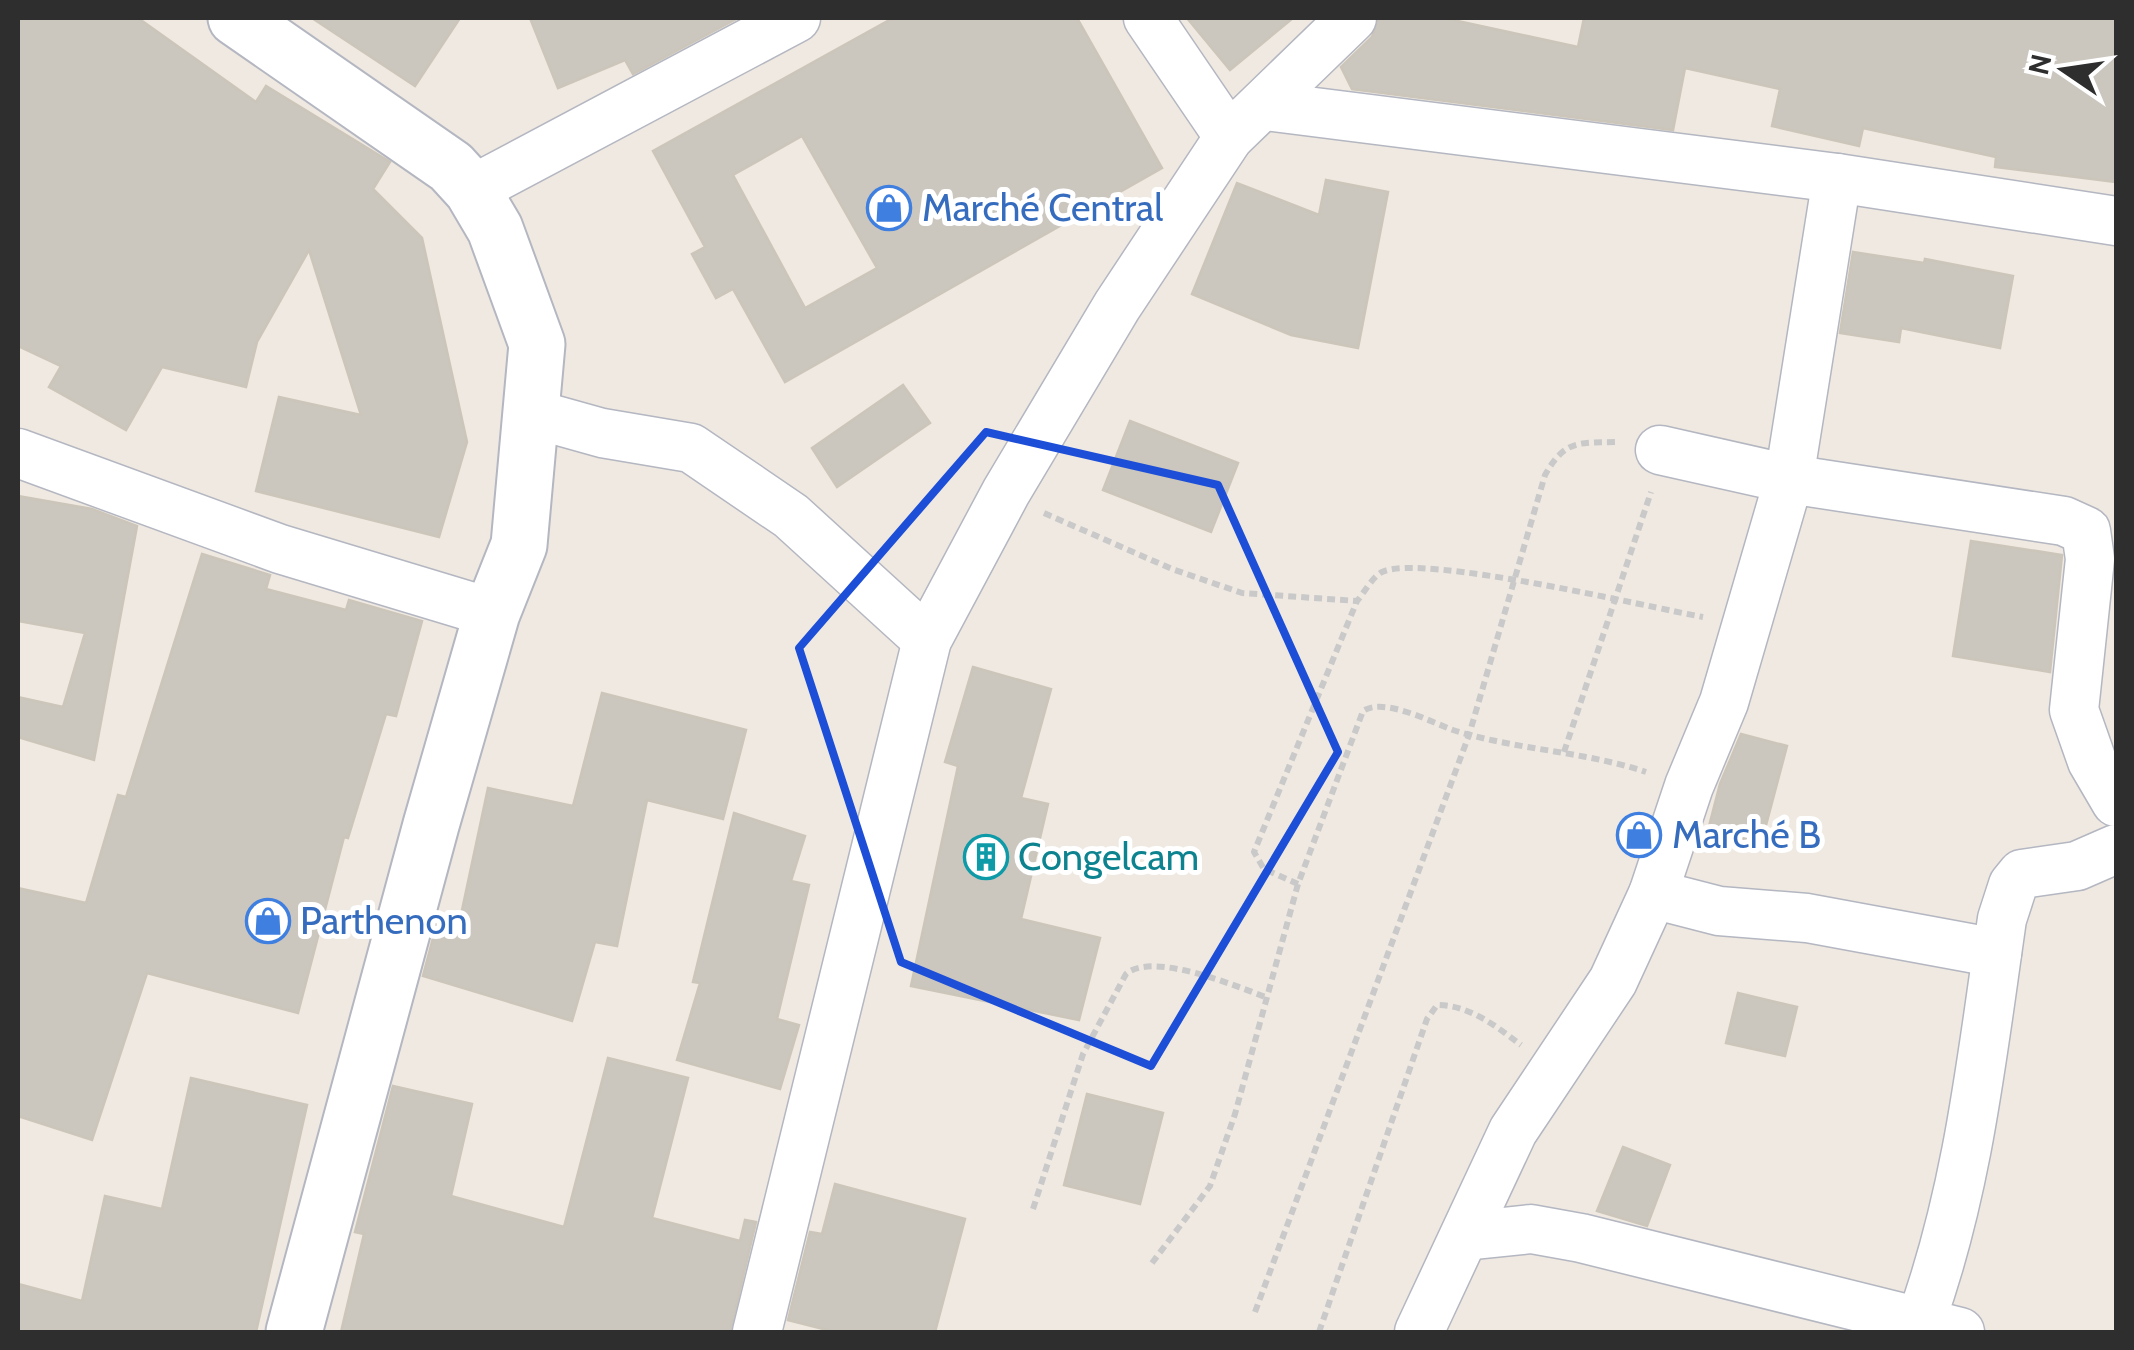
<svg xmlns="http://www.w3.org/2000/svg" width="2134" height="1350" font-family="Cabin,sans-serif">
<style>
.building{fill:#cbc7bf;stroke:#cbc5ba;stroke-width:2.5;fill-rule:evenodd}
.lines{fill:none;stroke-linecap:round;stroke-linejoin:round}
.street-casing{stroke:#b4b7c1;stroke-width:51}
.secondary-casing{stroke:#b4b7c1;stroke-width:59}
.path{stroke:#c9c9c9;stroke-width:6;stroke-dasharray:8 5;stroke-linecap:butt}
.street{stroke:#fff;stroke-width:48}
.secondary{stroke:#fff;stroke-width:55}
.marked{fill:none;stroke:#1d4ed8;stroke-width:8;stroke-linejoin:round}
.labels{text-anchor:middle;stroke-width:10;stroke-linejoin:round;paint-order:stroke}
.shop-label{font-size:38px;fill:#366cbe;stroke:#fff;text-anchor:start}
.culture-label{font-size:38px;fill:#0d838f;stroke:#fff;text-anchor:start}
</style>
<rect width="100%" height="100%" fill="#efe9e1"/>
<!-- building -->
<g class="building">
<path d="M18 18H138L256 102 266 86 390 162 373 189 422 238 467 442 439 537 256 491 279 397 361 415 309 250 257 342 246 387 162 367 126 430 49 387 61 366 18 346Z"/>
<path d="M312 18H460L415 86Z"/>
<path d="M530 18H738L633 74 625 60 558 88Z"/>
<path d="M893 18H1077L1162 168 785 382 733 289 716 298 692 254 705 247 653 151ZM802 136 877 268 805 308 733 175Z"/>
<path d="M1187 18H1293L1230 70Z"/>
<path d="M1379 18H1444L1578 47 1584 18H2116V182L1995 167 1996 157 1863 128 1859 146 1772 126 1780 89 1685 68 1673 130 1352 89 1341 67 1372 37Z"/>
<path d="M1326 180 1388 192 1358 348 1291 335 1192 294 1237 183 1319 215Z"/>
<path d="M1853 252 1924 263 1925 259 2013 276 2000 348 1901 328 1899 342 1840 333Z"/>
<path d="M903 385 930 423 837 487 812 448Z"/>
<path d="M1130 421 1238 463 1211 532 1103 490Z"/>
<path d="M18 496 92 509 137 526 94 760 18 737V697L63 707 85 633 18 621Z"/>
<path d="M1971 541 2062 555 2050 672 1953 656Z"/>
<path d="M202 554 270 575 266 589 346 610 349 600 422 621 396 716 386 714 348 838 344 837 298 1013 147 973 92 1140 18 1116V888L86 903 118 795 126 797Z"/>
<path d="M973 667 1051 689 1021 798 1048 804 1021 919 1100 938 1079 1020 911 986 958 766 945 762Z"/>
<path d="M602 693 746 730 723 819 647 800 617 946 595 942 572 1021 423 976 437 923 458 929 488 788 573 806Z"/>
<path d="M1741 734 1787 746 1761 844 1708 830 1720 784Z"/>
<path d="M734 813 805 836 791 881 809 885 777 1019 799 1025 780 1089 677 1060 700 983 693 982Z"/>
<path d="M1738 993 1797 1007 1785 1056 1726 1043Z"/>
<path d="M608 1058 688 1078 652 1218 740 1241 745 1220 756 1222 730 1332H341L364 1234 355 1232 393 1086 472 1104 451 1196 564 1227Z"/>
<path d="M191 1078 307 1105 256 1332H18V1284L82 1301 105 1196 162 1209Z"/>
<path d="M1087 1094 1163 1113 1140 1204 1064 1185Z"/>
<path d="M1623 1147 1670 1165 1647 1226 1597 1211Z"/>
<path d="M835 1184 965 1219 935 1332H835L788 1320 810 1232 822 1234Z"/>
</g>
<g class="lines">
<defs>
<g id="street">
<path d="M1148 18 1229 137"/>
<path d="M1266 106 1837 178 2116 221"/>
<path d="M472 190 796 18"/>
<path d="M534 414 602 433 691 448 791 516 927 640"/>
<path d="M1660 450 1789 479 2064 521 2086 531 2090 559 2074 710 2092 761 2116 802"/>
<path d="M18 453 280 549 492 613"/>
<path d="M1653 894 1719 911 1807 918 1997 953"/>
<path d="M1465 1236 1531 1229 1581 1238 1960 1332"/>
<path d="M1921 1320C1968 1190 1982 1056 2002 919L2013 885 2022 874 2077 866 2116 849"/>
<path d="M757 1332 927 640 1006 492 1117 306 1229 137 1352 18"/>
<path d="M1419 1332 1513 1131 1613 981 1653 894 1689 786 1724 702 1789 479 1837 178"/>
</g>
<path id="secondary" d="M236 18 451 167 472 190 495 229 537 344 519 545 492 613 431 825 294 1332"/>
</defs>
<!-- street casing -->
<use href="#street" class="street-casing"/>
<!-- secondary casing -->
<use href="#secondary" class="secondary-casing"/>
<!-- path -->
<g class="path">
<path d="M1044 513 1172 569 1242 593 1357 601"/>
<path d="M1564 752 1651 492"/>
<path d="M1298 884 1264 869 1254 852 1357 601C1364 593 1372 577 1382 572 1421 553 1648 607 1703 617"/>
<path d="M1033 1209 1083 1054 1126 974C1152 951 1236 986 1268 998"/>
<path d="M1152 1263 1210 1186 1235 1114 1298 884 1363 711C1384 697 1431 722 1453 730 1516 750 1583 751 1646 772"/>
<path d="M1255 1312 1469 735 1545 475C1565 439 1579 443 1617 442"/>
<path d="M1319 1332 1427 1019 1437 1005C1469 1005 1496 1026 1521 1045"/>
</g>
<!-- street -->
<use href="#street" class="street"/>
<!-- secondary -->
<use href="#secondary" class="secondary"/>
</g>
<!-- marked area -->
<path class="marked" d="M986 432 1218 485 1338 752 1151 1066 901 962 799 648Z"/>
<!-- icons -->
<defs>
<symbol id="shop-ring" viewBox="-11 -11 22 22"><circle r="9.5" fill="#fff" stroke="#3f7fe0" stroke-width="1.5"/><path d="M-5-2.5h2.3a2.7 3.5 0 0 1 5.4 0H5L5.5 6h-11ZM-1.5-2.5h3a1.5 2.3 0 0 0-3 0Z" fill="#3f7fe0"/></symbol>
<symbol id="building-ring" viewBox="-11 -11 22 22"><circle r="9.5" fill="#fff" stroke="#0f9aa8" stroke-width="1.5"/><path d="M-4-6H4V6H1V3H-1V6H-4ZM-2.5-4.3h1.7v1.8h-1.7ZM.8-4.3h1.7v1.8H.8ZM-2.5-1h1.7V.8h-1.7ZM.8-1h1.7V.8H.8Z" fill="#0f9aa8"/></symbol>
</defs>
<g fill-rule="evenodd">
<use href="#shop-ring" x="864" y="183" width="50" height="50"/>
<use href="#shop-ring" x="1614" y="810" width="50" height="50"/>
<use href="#building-ring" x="961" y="832" width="50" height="50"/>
<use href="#shop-ring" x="243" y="896" width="50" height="50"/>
</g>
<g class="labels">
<!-- shop labels -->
<g class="shop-label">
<text x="922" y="221">Marché Central</text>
<text x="1672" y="848">Marché B</text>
<text x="300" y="934">Parthenon</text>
</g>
<!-- culture labels -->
<g class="culture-label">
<text x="1018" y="870">Congelcam</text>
</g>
</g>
<!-- border -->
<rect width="2134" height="1350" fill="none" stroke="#2e2e2e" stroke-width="40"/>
<!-- north arrow -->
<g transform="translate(2064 70) rotate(283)" stroke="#ffffff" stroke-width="8" paint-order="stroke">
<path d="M0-8L18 38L0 25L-18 38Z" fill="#2e2e2e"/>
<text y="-15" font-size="28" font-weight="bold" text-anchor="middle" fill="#2e2e2e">N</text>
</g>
</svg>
